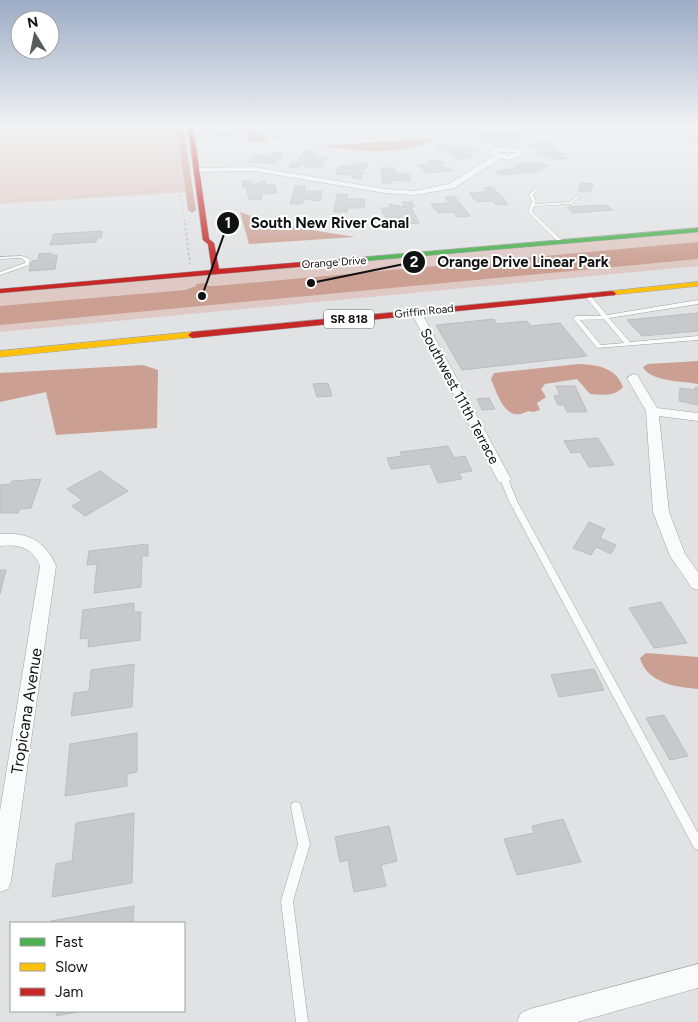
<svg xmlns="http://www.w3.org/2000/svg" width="698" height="1022" font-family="Figtree,sans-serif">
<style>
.green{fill:#dfc9c4}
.water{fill:#cba093}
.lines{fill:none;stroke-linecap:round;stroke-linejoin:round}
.canal{fill:#cba093;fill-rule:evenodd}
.building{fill:#c7c9ca;stroke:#bbbdbe}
.lane-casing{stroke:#a1a2a3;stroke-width:1}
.street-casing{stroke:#a1a2a3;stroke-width:1}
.fast-casing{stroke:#a1a2a3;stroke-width:1}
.slow-casing{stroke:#a1a2a3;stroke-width:1}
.jam-casing{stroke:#a1a2a3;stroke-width:1}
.path-far1{stroke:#c2c3c3;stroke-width:1;stroke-dasharray:2 2;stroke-linecap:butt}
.path{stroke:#c2c3c3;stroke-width:2;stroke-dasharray:2.5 2.5;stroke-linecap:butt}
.lane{fill:#fafbfb;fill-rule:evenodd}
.street{fill:#fafbfb;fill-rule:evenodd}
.fast{fill:#4caf50;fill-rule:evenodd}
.slow{fill:#ffc107;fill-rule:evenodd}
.jam{fill:#c62828;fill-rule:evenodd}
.labels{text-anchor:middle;stroke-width:4;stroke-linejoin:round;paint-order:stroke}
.far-street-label{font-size:11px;fill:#101112;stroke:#fff}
.shield{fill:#fff;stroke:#585859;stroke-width:1}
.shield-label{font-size:12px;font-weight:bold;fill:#101112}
.street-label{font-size:14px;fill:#101112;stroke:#fff}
.near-street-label{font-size:16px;fill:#101112;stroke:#fff}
.leader{fill:none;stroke:#101112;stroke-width:2}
.callout-dot{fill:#101112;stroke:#fff;stroke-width:2}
.mark-label{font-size:15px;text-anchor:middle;font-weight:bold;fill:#fff}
.callout-label{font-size:15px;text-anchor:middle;font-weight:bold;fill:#101112;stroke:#fff;stroke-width:4;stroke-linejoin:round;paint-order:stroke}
</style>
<rect width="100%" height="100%" fill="#e0e2e4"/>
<!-- green -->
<g class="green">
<path d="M0 126H180L189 192 0 204Z"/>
<path d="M698 232V266L0 332V293Z"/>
</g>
<!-- water -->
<g class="water">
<path d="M252 127 260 131 269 141H245L248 139 245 133 250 131Z"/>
<path d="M437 138C402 157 359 151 321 146Z"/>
<path d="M240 212 274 224 355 237 249 244Z"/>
<path d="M698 242V259L0 325V306L185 290 196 286V284L205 283 206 286H216Z"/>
<path d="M698 361V384C683 381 651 382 643 367L648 364Z"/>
<path d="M579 364C597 365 616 367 623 387 614 397 602 395 590 394L577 379 545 384 541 389 546 397 537 403 540 410 533 412 528 411C506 424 498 396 491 379L494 373Z"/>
<path d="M143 365 158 370 157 428 56 435 46 392 0 402V373Z"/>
<path d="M646 653 698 657V689C675 687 647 683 640 658Z"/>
</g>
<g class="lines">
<!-- canal -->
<path class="canal" d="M177 126H183L196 210 192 213 188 210Z"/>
</g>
<!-- building -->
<g class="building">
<path d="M355 126 358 130 344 131 345 133 335 134 333 130 323 131 322 128Z"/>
<path d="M395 126H421L423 127 399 130Z"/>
<path d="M672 126H693L682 127H696L698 130 680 131Z"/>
<path d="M285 128H295L297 138 274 137 273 132 286 131Z"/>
<path d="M236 132V136L213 139 214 133Z"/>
<path d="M517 132 524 135 515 138 517 142 503 140 486 142 477 138 476 134Z"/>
<path d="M698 135V143L688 140 693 139 687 136Z"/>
<path d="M539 143H550L558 152 565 154 561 155 569 158 558 159 538 153 540 152 536 148 528 146Z"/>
<path d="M446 144 452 148 465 146 476 152 469 153 473 156 459 160 436 146Z"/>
<path d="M304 150 315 151 312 157 326 158 322 166 305 168 306 165 300 164 298 168 290 167 292 163H297Z"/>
<path d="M271 153H283L281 158H275L273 161H278L276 164 249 162 254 155 269 156Z"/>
<path d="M440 160 445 164 441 165 444 168H449L452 171 426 173 418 165 431 164 428 161Z"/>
<path d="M540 162 549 166 540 167 543 170 533 171 535 172 499 175 496 172 519 167 516 165Z"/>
<path d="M355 164H367L365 169H360L359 172H363L361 179 352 178 353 175 336 174 339 166H354Z"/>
<path d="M381 168H394L395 174H409L410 181 391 180 392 183H383Z"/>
<path d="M242 181H251L252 185 265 181 266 185 275 184 277 193 261 194 262 199 249 200 246 186 243 187Z"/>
<path d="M581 183 593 184 590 192 578 191Z"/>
<path d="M295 186H305L304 191H322L320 201 304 199 302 204H290Z"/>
<path d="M493 187 508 204 496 205 492 201 477 202 469 193 487 192 484 188Z"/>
<path d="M337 194H348L347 199H365L364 208H348L347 212H334Z"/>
<path d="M445 197H455L470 216 457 217 453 212 438 213 431 204 449 203Z"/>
<path d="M402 202H412L415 207H411L419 223 405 224 402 218 386 219 381 208H390L389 204 405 207Z"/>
<path d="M602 205 608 206 613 210 573 213 567 207Z"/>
<path d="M102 231 101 238H97L96 242 50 245 54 234Z"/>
<path d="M51 253V255H57L55 269 29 271 32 261 38 260 39 254Z"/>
<path d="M698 313V331L642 336 627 320Z"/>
<path d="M494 319 497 324 527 321 531 326 560 323 587 356 462 370 436 325Z"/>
<path d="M328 383 332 396 317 397 313 384Z"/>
<path d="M556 386H575L587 412H567L564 405H558L554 396 560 395Z"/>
<path d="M695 387 698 388V405L679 401 680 388 695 390Z"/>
<path d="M489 398 495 409 482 410 477 399Z"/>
<path d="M598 438 614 465 589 467 580 452 571 453 564 441Z"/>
<path d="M448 446 454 458 465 456 472 471 459 473 462 479 438 483 430 464 391 469 387 458 402 456 400 452Z"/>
<path d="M100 471 128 491 85 516 72 506 82 500 67 489Z"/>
<path d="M41 479 31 508 20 509 18 513H0V485L11 484 12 481Z"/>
<path d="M589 522 605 529 600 538 616 545 611 554 596 547 591 555 573 548Z"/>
<path d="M148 544V556H142L141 587 94 593 97 564 87 565 89 551Z"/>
<path d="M0 570H6L0 594Z"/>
<path d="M661 602 687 643 654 648 629 608Z"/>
<path d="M134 603V612H141L140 640 88 647 89 638 80 639 83 610Z"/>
<path d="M134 664 132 707 71 716 74 693 89 691 91 670Z"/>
<path d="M594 669 604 690 559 697 551 675Z"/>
<path d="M664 715 688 756 670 760 646 718Z"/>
<path d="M137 733V772L127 774V786L65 796 70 744Z"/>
<path d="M134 813 132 883 52 897 56 864 72 861 76 823Z"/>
<path d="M563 819 581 862 517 875 504 839 534 833 532 826Z"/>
<path d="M389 826 397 861 381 865 386 886 354 892 348 860 340 862 335 837Z"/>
<path d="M134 906 133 923H51V921Z"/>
<path d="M57 1011H83L56 1016Z"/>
</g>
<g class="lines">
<defs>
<g id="lane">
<path d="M534 189 537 190 533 195 536 201 535 204 570 202 577 196 580 197 571 204 534 206 532 212 563 241V243H559L528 212 532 201 529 195Z"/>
<path d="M22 256 30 259 29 265 0 275V272L25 263V261L21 258 0 259V257Z"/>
<path d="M585 294H589L607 315 698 300V304L609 318 630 342 698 336V340L597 348 573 318 576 316H601L585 296ZM604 319 624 343 601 345 580 320Z"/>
<path d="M501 477H504L508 479 517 501 698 833V850L694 848 509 501 500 479Z"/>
<path d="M296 802 300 803 301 807 310 844 293 901 308 1022H296L281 901 298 844 291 807 292 803Z"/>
</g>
<g id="street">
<path d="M499 147 518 148 525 154 508 160 501 158 454 188 415 195 385 193 254 171 197 172 193 170 197 168 254 167 385 189 415 191 449 184 494 156 490 151ZM498 152H513L515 153 508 156Z"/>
<path d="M416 309 421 312 511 479 509 482H499L497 479 411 312Z"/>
<path d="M633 374 637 375 657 408 698 413V421L659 416 669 512 685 554 698 572V590L692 588 670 556 653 512 646 411 627 378Z"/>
<path d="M0 534C27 532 45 540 56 566L11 881 8 889 0 892V811L40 566C32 547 19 544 0 546Z"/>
<path d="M698 964V988L577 1022H517L521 1013 530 1009Z"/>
</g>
<path id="fast" d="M698 228V232L364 261 360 259 364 257Z"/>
<g id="slow">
<path d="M698 282V286L612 295 608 293 612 291Z"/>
<path d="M192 332 196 335 195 337 0 357V351Z"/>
</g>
<g id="jam">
<path d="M188 126H193L209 239 214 243 219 269 364 257H367V261L0 293V289L212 270 208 244 203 240Z"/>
<path d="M612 291 616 293 615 295 192 338 188 335 192 332Z"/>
</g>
</defs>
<!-- lane casing -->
<use href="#lane" class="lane-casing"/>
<!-- street casing -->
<use href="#street" class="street-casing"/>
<!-- fast casing -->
<use href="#fast" class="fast-casing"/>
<!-- slow casing -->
<use href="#slow" class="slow-casing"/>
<!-- jam casing -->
<use href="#jam" class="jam-casing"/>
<!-- path-far1 -->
<g class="path-far1">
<path d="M175 186 180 189 185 224"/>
<path d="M0 201 147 192 168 188 179 182 172 126"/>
</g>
<!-- path -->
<path class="path" d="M185 223 190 264"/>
<!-- lane -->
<use href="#lane" class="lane"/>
<!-- street -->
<use href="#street" class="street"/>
<!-- fast -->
<use href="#fast" class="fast"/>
<!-- slow -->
<use href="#slow" class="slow"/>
<!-- jam -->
<use href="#jam" class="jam"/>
</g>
<!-- sky -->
<linearGradient id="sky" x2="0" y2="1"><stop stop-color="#9cacc6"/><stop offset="0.47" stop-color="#f1f2f3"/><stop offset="1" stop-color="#f1f2f3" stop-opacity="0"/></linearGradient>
<rect width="698" height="269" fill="url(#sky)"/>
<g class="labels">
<!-- far-street labels -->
<g class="far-street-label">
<text transform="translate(334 262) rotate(-4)" y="4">Orange Drive</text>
<text transform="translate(424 311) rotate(-6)" y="4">Griffin Road</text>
</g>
<!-- shield labels -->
<rect class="shield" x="324" y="309.5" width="50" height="19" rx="4"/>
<g class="shield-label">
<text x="349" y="323">SR 818</text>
</g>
<!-- street labels -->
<g class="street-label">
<text transform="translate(460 396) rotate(62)" y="5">Southwest 111th Terrace</text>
</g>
<!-- near-street labels -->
<g class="near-street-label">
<text transform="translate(26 711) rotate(-81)" y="6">Tropicana Avenue</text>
</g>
</g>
<!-- callouts -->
<path class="leader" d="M202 296L228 223M311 283L414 262"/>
<g class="callout-dot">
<circle cx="202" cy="296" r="5"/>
<circle cx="311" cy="283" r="5"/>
<circle cx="228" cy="223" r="12"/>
<circle cx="414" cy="262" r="12"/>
</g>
<g class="mark-label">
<text x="228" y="228">1</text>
<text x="414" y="267">2</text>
</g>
<g class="callout-label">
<text x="330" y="228">South New River Canal</text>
<text x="523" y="267">Orange Drive Linear Park</text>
</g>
<!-- legend -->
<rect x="10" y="922" width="175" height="90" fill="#ffffff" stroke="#9fa0a0"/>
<rect x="20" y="938" width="25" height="8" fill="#4caf50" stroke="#9fa0a0"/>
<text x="55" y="947" font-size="15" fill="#101112">Fast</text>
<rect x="20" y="963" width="25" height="8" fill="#ffc107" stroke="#9fa0a0"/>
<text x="55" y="972" font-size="15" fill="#101112">Slow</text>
<rect x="20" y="988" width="25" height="8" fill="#c62828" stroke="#9fa0a0"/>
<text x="55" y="997" font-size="15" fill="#101112">Jam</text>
<!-- north arrow -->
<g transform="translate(35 35) rotate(350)"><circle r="24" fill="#ffffff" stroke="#9fa0a0"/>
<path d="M0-4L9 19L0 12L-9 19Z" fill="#595a5c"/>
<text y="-8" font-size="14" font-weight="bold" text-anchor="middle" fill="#101112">N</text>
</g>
</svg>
